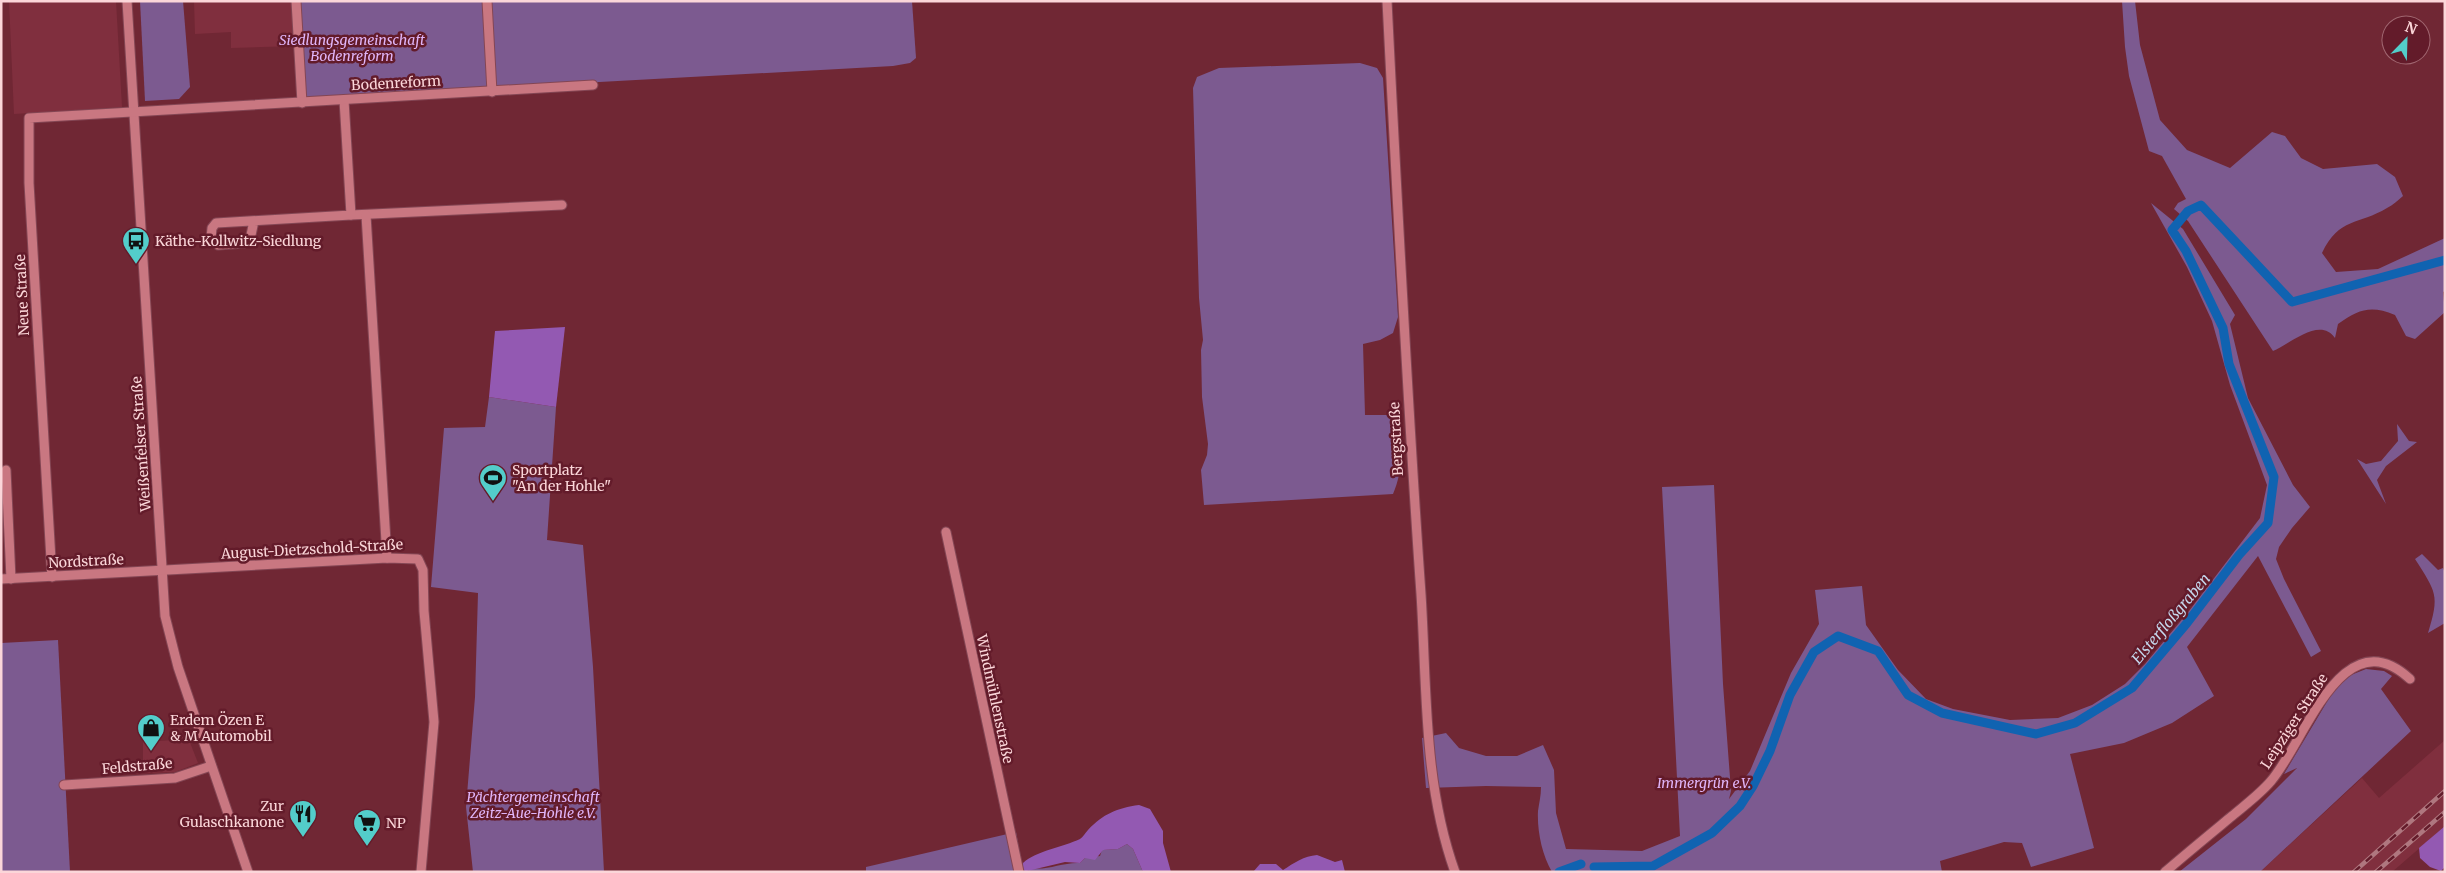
<svg xmlns="http://www.w3.org/2000/svg" width="2446" height="873" font-family="Merriweather,serif">
<style>
.built{fill:#802f3e}
.green{fill:#7c5a90}
.forest{fill:#9359b2}
.lines{fill:none;stroke-linecap:round;stroke-linejoin:round}
.canal{stroke:#1063b1;stroke-width:9}
.minor-casing{stroke:#844654;stroke-width:11}
.minor{stroke:#c97781;stroke-width:9}
.rail-casing{stroke:#af777f;stroke-width:4.5}
.rail{stroke:#631b2a;stroke-width:2.5;stroke-dasharray:8;stroke-linecap:butt}
.labels{text-anchor:middle;stroke-width:5;stroke-linejoin:round;paint-order:stroke}
.park-label{font-size:14px;font-style:italic;fill:#e0b5f9;stroke:#631b2a}
.street-label{font-size:14px;fill:#fbd6d9;stroke:#631b2a}
.poi-label{font-size:14px;fill:#fbd6d9;stroke:#631b2a;text-anchor:start}
.water-label{font-size:15px;font-style:italic;fill:#c5d6eb;stroke:#631b2a}
</style>
<rect width="100%" height="100%" fill="#702734"/>
<!-- built -->
<g class="built">
<path d="M9 1H116L122 107 14 114Z"/>
<path d="M194 1H292L295 46 231 48V32L195 34Z"/>
<path d="M187 735 198 763 175 772 143 773V742L174 740Z"/>
<path d="M2445 740V826L2392 872H2260L2362 778 2379 798Z"/>
</g>
<!-- green -->
<g class="green">
<path d="M140 1H183L190 87 179 99 145 101Z"/>
<path d="M292 1H912L916 58 910 63 893 66 306 98Z"/>
<path d="M2122 1H2135L2140 45 2160 120 2187 150 2230 168 2272 132 2285 136 2301 158 2323 169 2377 164 2395 177 2403 196C2398 200 2393 205 2387 208 2359 225 2339 217 2322 253L2336 272 2378 269 2445 238V291L2443 292 2445 312 2415 339 2406 336 2395 315C2371 305 2359 309 2338 324L2335 338C2320 316 2290 344 2273 351L2188 221 2174 209 2178 203 2186 199 2162 156 2149 151 2129 76 2125 47Z"/>
<path d="M1360 63 1377 68 1383 78 1398 317 1393 333 1380 340 1363 344 1365 415H1392C1408 432 1402 474 1393 494L1204 505 1201 470 1207 455 1208 444 1202 397 1201 350 1203 340 1199 298 1193 88 1197 77 1219 68Z"/>
<path d="M2151 203 2183 229 2235 315 2230 324 2248 398 2293 485 2310 507 2292 528 2279 547 2276 559 2284 579 2321 651 2311 657 2258 556 2187 647 2214 696 2172 723 2124 743 2070 754 2094 848 2031 867 2022 843 2004 842 1940 861 1942 872H1552C1542 855 1537 831 1538 811 1539 803 1541 796 1541 787L1486 786 1426 788 1422 738 1446 733 1459 748 1486 756H1517L1543 745 1554 770 1556 813 1566 849 1642 851 1680 836 1662 487 1714 485 1723 684 1731 791 1729 799 1750 771 1791 673 1819 624 1815 590 1862 586 1866 625 1898 670 1926 699 1953 709 2010 720 2058 718 2092 705 2125 684 2145 664 2189 611 2260 518 2267 485 2230 385 2212 321 2187 267Z"/>
<path d="M489 397 556 407 547 540 583 545 593 667 604 872H473L466 807 475 697 478 593 431 587 444 428 485 427Z"/>
<path d="M2397 424 2409 441 2417 442 2386 466 2377 480 2386 504 2357 459 2366 464 2381 461 2398 441Z"/>
<path d="M2422 554 2438 570 2443 568 2445 573V623L2428 633C2440 595 2436 592 2415 559Z"/>
<path d="M58 640 70 872H1V643Z"/>
<path d="M2366 669 2384 671 2392 676 2381 689 2411 731 2260 872H2179L2246 819 2297 768 2284 774 2334 690 2351 675Z"/>
<path d="M1016 832 1023 872H866V867Z"/>
<path d="M1127 844 1133 849 1143 872H1027L1031 868C1046 871 1063 862 1080 863L1085 858 1100 856 1102 850 1118 849Z"/>
</g>
<!-- forest -->
<g class="forest">
<path d="M565 327 556 407 489 397 495 331Z"/>
<path d="M1139 805 1150 809 1163 831V843L1171 872H1143L1133 849 1127 844 1118 849 1103 850 1095 860 1085 858 1080 863 1065 862 1023 872V863C1036 851 1063 847 1080 839 1083 837 1085 833 1088 830 1103 814 1117 808 1139 805Z"/>
<path d="M2445 826V867L2441 871 2430 867 2420 858 2419 848Z"/>
<path d="M1317 855 1335 862 1342 860 1345 872H1253L1260 864H1276L1283 870C1294 863 1304 856 1317 855Z"/>
</g>
<g class="lines">
<!-- canal -->
<g class="canal">
<path d="M1594 867 1653 866 1712 833 1740 806 1753 786 1770 751 1790 695 1814 652 1838 636 1878 651 1908 695 1942 713 2036 734 2075 723 2132 688 2187 623 2239 555 2268 523 2274 477 2229 364 2223 328 2186 251 2172 230 2188 211 2201 205 2292 302 2445 260"/>
<path d="M1559 872 1581 864"/>
</g>
<defs>
<g id="minor">
<path d="M127 1 165 616 178 667 248 872"/>
<path d="M296 1 302 103"/>
<path d="M487 1 492 92"/>
<path d="M1387 1C1397 199 1407 397 1421 594 1427 687 1423 783 1455 872"/>
<path d="M351 215 562 205"/>
<path d="M366 215 387 558"/>
<path d="M254 221 251 235 245 243 218 245 211 238 212 228 216 223 351 215 344 100"/>
<path d="M6 470 11 579"/>
<path d="M946 532 1019 872"/>
<path d="M52 577 29 183V118L593 85"/>
<path d="M1 579 387 558 418 559 423 570 424 611 434 722 421 872"/>
<path d="M64 785 175 778 211 766"/>
<path d="M2165 872C2187 853 2209 835 2232 816 2245 805 2260 794 2271 781 2305 742 2342 616 2410 679"/>
</g>
</defs>
<!-- minor casing -->
<use href="#minor" class="minor-casing"/>
<!-- minor -->
<use href="#minor" class="minor"/>
<defs>
<g id="rail">
<path d="M2354 872 2445 791"/>
<path d="M2376 872 2445 812"/>
</g>
</defs>
<!-- rail casing -->
<use href="#rail" class="rail-casing"/>
<!-- rail -->
<use href="#rail" class="rail"/>
</g>
<!-- icons -->
<defs>
<symbol id="bus-pin" viewBox="-11 -11 22 30"><path d="M0 17L-7.5 6A9.5 9.5 0 1 1 7.5 6Z" fill="#53cdca" stroke="#631b2a"/><path d="M-5-6H5V4H4V6H2V4H-2V6H-4V4H-5ZM-3.5-4V0h7V-4ZM-3.5 1.2v1.5H-2V1.2ZM2 1.2v1.5H3.5V1.2Z" fill="#111"/></symbol>
<symbol id="stadium-pin" viewBox="-11 -11 22 30"><path d="M0 17L-7.5 6A9.5 9.5 0 1 1 7.5 6Z" fill="#53cdca" stroke="#631b2a"/><path d="M0-5a6.5 5 0 1 0 0 10a6.5 5 0 1 0 0-10ZM-3.5-1.8h7v3.6h-7Z" fill="#111"/></symbol>
<symbol id="shop-pin" viewBox="-11 -11 22 30"><path d="M0 17L-7.5 6A9.5 9.5 0 1 1 7.5 6Z" fill="#53cdca" stroke="#631b2a"/><path d="M-5-2.5h2.3a2.7 3.5 0 0 1 5.4 0H5L5.5 6h-11ZM-1.5-2.5h3a1.5 2.3 0 0 0-3 0Z" fill="#111"/></symbol>
<symbol id="restaurant-pin" viewBox="-11 -11 22 30"><path d="M0 17L-7.5 6A9.5 9.5 0 1 1 7.5 6Z" fill="#53cdca" stroke="#631b2a"/><path d="M-5-6h1v4h1v-4h1v4h1v-4h1v5L-1.5 .5V6h-2V.5L-5-1ZM5-6V6H3V1.5H1.5Q1.5-4 5-6Z" fill="#111"/></symbol>
<symbol id="supermarket-pin" viewBox="-11 -11 22 30"><path d="M0 17L-7.5 6A9.5 9.5 0 1 1 7.5 6Z" fill="#53cdca" stroke="#631b2a"/><path d="M-6-5.5h2.5l.6 2H6L4.5 2H-2.5L-4.4-4H-6ZM-1.5 3.2a1.3 1.3 0 1 0 .1 0ZM3 3.2a1.3 1.3 0 1 0 .1 0Z" fill="#111"/></symbol>
</defs>
<g fill-rule="evenodd">
<use href="#bus-pin" x="120" y="225" width="32" height="43"/>
<use href="#stadium-pin" x="477" y="462" width="32" height="43"/>
<use href="#shop-pin" x="135" y="712" width="32" height="43"/>
<use href="#restaurant-pin" x="287" y="798" width="32" height="43"/>
<use href="#supermarket-pin" x="351" y="807" width="32" height="43"/>
</g>
<g class="labels">
<!-- park labels -->
<g class="park-label">
<text x="352" y="45">Siedlungsgemeinschaft<tspan x="352" dy="16">Bodenreform</tspan></text>
<text x="1704" y="788">Immergrün e.V.</text>
<text x="533" y="802">Pächtergemeinschaft<tspan x="533" dy="16">Zeitz-Aue-Hohle e.V.</tspan></text>
</g>
<!-- street labels -->
<g class="street-label">
<text transform="translate(396 83) rotate(-3)" y="5">Bodenreform</text>
<text transform="translate(22 295) rotate(-93)" y="5">Neue Straße</text>
<text transform="translate(1396 439) rotate(-93)" y="5">Bergstraße</text>
<text transform="translate(141 444) rotate(-94)" y="5">Weißenfelser Straße</text>
<text transform="translate(312 549) rotate(-3)" y="5">August-Dietzschold-Straße</text>
<text transform="translate(86 561) rotate(-3)" y="5">Nordstraße</text>
<text transform="translate(995 699) rotate(78)" y="5">Windmühlenstraße</text>
<text transform="translate(2294 721) rotate(-57)" y="5">Leipziger Straße</text>
<text transform="translate(137 766) rotate(-5)" y="5">Feldstraße</text>
</g>
<!-- poi labels -->
<g class="poi-label">
<text x="155" y="246">Käthe-Kollwitz-Siedlung</text>
<text x="512" y="475">Sportplatz<tspan x="512" dy="16">"An der Hohle"</tspan></text>
<text x="170" y="725">Erdem Özen E<tspan x="170" dy="16">&amp; M Automobil</tspan></text>
<text x="284" y="811" text-anchor="end">Zur<tspan x="284" dy="16">Gulaschkanone</tspan></text>
<text x="386" y="828">NP</text>
</g>
<!-- water labels -->
<g class="water-label">
<text transform="translate(2171 619) rotate(-50)" y="5">Elsterfloßgraben</text>
</g>
</g>
<!-- border -->
<rect width="2446" height="873" fill="none" stroke="#fbd6d9" stroke-width="5"/>
<!-- north arrow -->
<g transform="translate(2406 40) rotate(23)"><circle r="24" fill="#631b2a" stroke="#a06670"/>
<path d="M0-4L9 19L0 12L-9 19Z" fill="#53cdca"/>
<text y="-8" font-size="14" font-weight="bold" text-anchor="middle" fill="#fbd6d9">N</text>
</g>
</svg>
